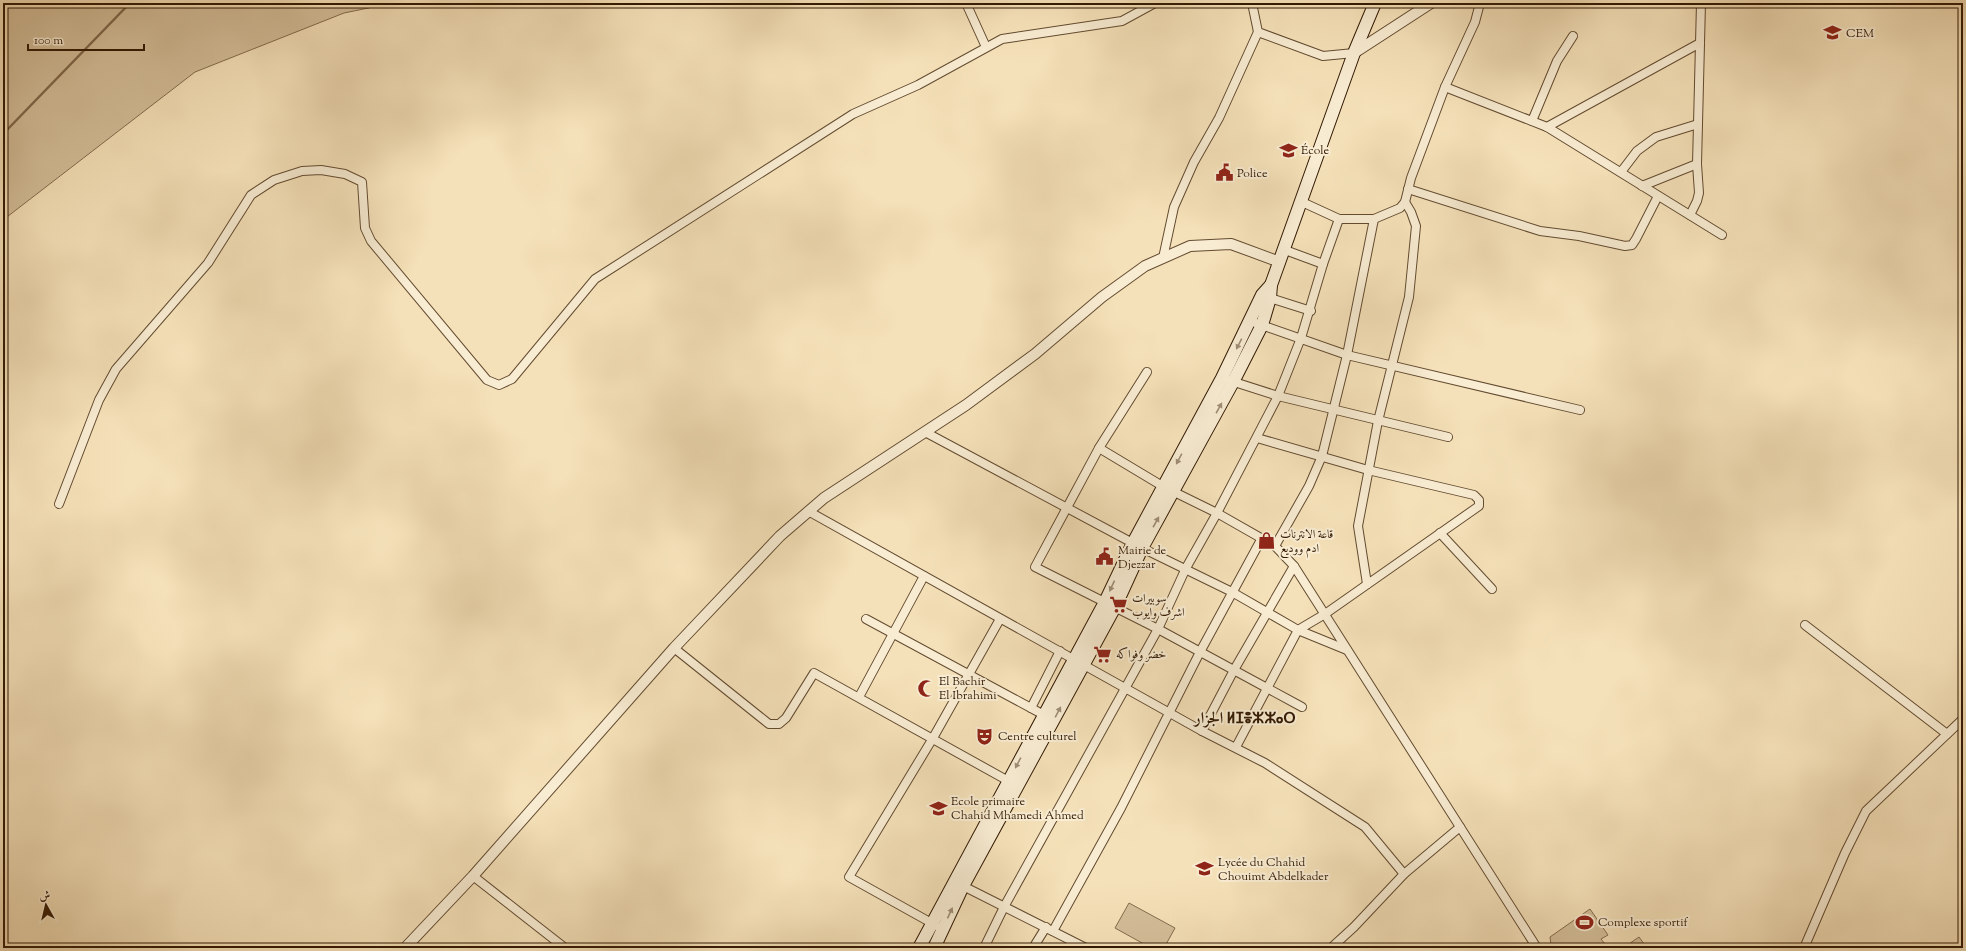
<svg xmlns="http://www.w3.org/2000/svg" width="1966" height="951" font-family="'Sorts Mill Goudy',Amiri,'Noto Sans Tifinagh',serif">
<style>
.green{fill:#d4bf9a;stroke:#836c4e}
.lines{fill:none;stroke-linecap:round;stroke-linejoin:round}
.stream{stroke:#7f684b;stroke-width:2.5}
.minor-casing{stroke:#634b30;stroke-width:10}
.tertiary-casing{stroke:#634b30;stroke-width:12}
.secondary-casing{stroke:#321903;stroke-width:14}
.minor{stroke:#f8ecd2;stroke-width:8}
.tertiary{stroke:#f8ecd2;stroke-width:10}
.secondary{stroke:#f8ecd2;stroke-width:12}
.oneway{fill:#9f8d75}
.labels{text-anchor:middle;stroke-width:4;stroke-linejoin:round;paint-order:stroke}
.poi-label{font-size:12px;fill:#321903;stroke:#f8ecd2;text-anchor:start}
.district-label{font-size:16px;font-weight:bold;fill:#321903;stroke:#f8ecd2}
</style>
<rect width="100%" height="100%" fill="#f5e1b9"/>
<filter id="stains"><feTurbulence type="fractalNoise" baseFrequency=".005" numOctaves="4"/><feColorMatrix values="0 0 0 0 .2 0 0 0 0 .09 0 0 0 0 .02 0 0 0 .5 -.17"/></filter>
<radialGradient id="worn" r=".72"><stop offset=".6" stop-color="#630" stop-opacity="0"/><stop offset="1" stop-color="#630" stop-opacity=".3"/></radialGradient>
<!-- green -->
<g class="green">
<path d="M3 3H393L344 13 195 72 3 220Z"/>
<path d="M1129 903 1175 928 1164 948H1151L1115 928Z"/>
<path d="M1590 909 1608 935 1601 939 1608 948H1553L1551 945 1550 937Z"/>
<path d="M1639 937 1647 948H1623Z"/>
</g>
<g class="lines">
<!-- stream -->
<path class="stream" d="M3 134 130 3"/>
<defs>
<g id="minor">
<path d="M966 3 986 47"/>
<path d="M1252 3 1258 32 1323 56 1354 53"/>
<path d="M1445 87 1547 127 1722 235"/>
<path d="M1532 121 1557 61 1573 36"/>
<path d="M1547 127 1700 43"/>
<path d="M1621 172 1637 151 1656 137 1698 124"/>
<path d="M1642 186 1697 164"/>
<path d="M1408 189 1540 231 1579 236 1625 246 1632 245 1636 239 1658 196"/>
<path d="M1302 202 1339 219H1374L1400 208 1405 202 1411 178 1445 87 1475 22 1480 3"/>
<path d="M1690 215 1697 201 1699 193 1697 164 1701 3"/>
<path d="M1285 250 1323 264"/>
<path d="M1163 258 1174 207 1194 162 1219 118 1258 32"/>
<path d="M1267 297 1311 311"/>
<path d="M1250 321 1347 355 1580 410"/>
<path d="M1147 372 1099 448 1035 567 1158 629 1302 707"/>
<path d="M1228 380 1278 396 1448 437"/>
<path d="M925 432 1142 548 1232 592 1298 630 1347 650"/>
<path d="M1099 448 1164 487 1217 513 1275 546 1294 566 1537 948"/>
<path d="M59 504 99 400 116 369 208 263 251 195 274 180 302 171 321 170 345 174 362 182 365 228 371 241 487 380 499 385 512 379 595 279 853 114 918 85 1002 39 1122 21 1155 3"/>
<path d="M808 511 1202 731 1265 763 1365 827 1404 874"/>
<path d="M1440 533 1492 589"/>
<path d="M1275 546 1309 486 1322 456 1347 355 1374 219"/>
<path d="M1367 584 1358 526 1378 421 1409 297 1416 226 1411 212 1405 202"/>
<path d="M866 619 1044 715"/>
<path d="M1805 625 1947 734"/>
<path d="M674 648 769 724H779L786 718 814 673 1012 783"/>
<path d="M859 697 924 576"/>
<path d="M1031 708 1060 651"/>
<path d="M1202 731 1234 670 1294 566"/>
<path d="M1236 747 1298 630 1325 614 1479 506V500L1474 495 1368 470 1257 438"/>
<path d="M473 876 565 948"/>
<path d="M963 886 1086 948"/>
<path d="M937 926 849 877 933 738 1000 619"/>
<path d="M1053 931 1121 808 1200 652 1262 538"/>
<path d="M984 948 1004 907 1158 629 1186 568 1217 513 1278 396 1301 338 1323 264 1339 219"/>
<path d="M1033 948 1046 927"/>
<path d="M1331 948 1354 927 1404 874 1460 827"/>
<path d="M1804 948 1845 853 1866 811 1963 719"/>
</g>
<g id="tertiary">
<path d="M1354 53 1431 3"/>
<path d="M405 948 473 876 674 648 780 536 824 498 966 405 1035 354 1102 297 1145 266 1190 246 1231 244 1280 262"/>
</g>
<g id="secondary">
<path d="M919 948 1105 602 1133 543 1222 378 1262 295 1271 285"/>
<path d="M934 948 963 886 1115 607 1142 548 1233 382 1262 325 1270 298 1271 285 1354 53 1375 3"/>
</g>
</defs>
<!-- minor casing -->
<use href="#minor" class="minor-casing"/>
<!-- tertiary casing -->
<use href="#tertiary" class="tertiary-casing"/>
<!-- secondary casing -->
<use href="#secondary" class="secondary-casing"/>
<!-- minor -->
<use href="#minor" class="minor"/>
<!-- tertiary -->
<use href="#tertiary" class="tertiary"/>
<!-- secondary -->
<use href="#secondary" class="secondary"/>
</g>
<!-- one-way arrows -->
<defs><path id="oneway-solid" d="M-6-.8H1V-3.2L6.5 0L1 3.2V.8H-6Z"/></defs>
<g class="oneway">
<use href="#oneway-solid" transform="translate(1239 344) rotate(117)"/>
<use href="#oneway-solid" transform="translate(1219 408) rotate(-61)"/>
<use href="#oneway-solid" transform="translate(1179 459) rotate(118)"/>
<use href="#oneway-solid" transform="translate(1156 522) rotate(-61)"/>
<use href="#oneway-solid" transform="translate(1112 586) rotate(115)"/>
<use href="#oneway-solid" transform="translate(1058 712) rotate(-62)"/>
<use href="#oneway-solid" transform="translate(1018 763) rotate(118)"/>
<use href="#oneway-solid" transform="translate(950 913) rotate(-65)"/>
</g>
<!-- icons -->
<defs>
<symbol id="school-bare" viewBox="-9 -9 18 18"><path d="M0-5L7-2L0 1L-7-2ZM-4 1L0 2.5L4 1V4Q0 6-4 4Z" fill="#8f2418" stroke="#f8ecd2" stroke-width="2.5" paint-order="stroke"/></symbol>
<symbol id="civic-bare" viewBox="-9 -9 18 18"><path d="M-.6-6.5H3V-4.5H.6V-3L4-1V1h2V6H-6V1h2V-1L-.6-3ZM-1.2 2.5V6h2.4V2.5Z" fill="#8f2418" stroke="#f8ecd2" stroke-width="2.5" paint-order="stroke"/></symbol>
<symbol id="shop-bare" viewBox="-9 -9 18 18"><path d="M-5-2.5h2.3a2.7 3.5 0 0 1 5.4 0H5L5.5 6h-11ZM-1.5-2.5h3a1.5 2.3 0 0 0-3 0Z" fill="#8f2418" stroke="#f8ecd2" stroke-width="2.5" paint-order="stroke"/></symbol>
<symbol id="supermarket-bare" viewBox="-9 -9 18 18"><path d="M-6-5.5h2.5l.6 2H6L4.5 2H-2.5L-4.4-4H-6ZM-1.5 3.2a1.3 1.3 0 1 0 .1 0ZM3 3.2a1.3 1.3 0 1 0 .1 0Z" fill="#8f2418" stroke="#f8ecd2" stroke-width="2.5" paint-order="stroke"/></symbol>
<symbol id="mosque-bare" viewBox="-9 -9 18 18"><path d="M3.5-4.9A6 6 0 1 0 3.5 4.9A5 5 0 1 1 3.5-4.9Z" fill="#8f2418" stroke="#f8ecd2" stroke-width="2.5" paint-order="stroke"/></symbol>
<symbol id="theatre-bare" viewBox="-9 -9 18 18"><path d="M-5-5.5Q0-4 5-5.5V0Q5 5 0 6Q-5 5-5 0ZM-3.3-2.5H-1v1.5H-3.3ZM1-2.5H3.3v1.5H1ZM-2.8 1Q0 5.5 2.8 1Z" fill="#8f2418" stroke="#f8ecd2" stroke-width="2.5" paint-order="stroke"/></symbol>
<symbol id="stadium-bare" viewBox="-9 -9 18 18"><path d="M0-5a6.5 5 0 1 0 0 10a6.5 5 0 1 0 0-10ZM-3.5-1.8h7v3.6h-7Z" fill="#8f2418" stroke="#f8ecd2" stroke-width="2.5" paint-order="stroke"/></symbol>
</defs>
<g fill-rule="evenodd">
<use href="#school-bare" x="1820" y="20" width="25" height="25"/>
<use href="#school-bare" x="1276" y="138" width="25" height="25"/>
<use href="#civic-bare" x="1212" y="160" width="25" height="25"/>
<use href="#shop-bare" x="1254" y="528" width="25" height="25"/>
<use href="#civic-bare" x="1092" y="544" width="25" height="25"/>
<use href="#supermarket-bare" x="1106" y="592" width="25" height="25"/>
<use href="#supermarket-bare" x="1090" y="642" width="25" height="25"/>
<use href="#mosque-bare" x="914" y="676" width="25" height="25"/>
<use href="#theatre-bare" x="972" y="724" width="25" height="25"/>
<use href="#school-bare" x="926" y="796" width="25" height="25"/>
<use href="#school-bare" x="1192" y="856" width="25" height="25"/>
<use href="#stadium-bare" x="1572" y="910" width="25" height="25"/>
</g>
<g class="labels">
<!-- poi labels -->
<g class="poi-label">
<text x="1846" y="37">CEM</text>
<text x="1301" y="154">École</text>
<text x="1237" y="177">Police</text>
<text x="1280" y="538">قاعة الانترنات<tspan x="1280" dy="14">ادم ووديع</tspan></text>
<text x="1118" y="554">Mairie de<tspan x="1118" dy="14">Djezzar</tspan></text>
<text x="1132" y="602">سوبيرات<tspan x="1132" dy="14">اشرف وايوب</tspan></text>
<text x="1116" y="658">خضر وفواكه</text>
<text x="939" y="685">El Bachir<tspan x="939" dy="14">El Ibrahimi</tspan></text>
<text x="998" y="740">Centre culturel</text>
<text x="951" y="805">Ecole primaire<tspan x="951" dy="14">Chahid Mhamedi Ahmed</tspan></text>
<text x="1218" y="866">Lycée du Chahid<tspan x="1218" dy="14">Chouimt Abdelkader</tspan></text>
<text x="1598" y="926">Complexe sportif</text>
</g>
<!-- district labels -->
<g class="district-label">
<text x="1245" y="723">الجزار ⵍⵊⴻⵣⵣⴰⵔ</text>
</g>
</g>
<!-- margin -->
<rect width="1966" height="951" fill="none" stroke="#f5e1b9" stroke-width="16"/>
<rect x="4" y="4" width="1958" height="943" fill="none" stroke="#321903" stroke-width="2"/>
<rect x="8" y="8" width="1950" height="935" fill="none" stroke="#321903"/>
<!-- north arrow -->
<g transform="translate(46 905) rotate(352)" stroke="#f8ecd2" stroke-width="3" paint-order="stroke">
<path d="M0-3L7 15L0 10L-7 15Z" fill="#321903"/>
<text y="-6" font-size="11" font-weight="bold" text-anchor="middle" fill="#321903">ش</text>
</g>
<!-- scale -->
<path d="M28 44v6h116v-6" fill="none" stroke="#321903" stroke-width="2"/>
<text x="34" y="44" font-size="12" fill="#321903" stroke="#f8ecd2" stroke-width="3" paint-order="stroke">100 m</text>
<rect width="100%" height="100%" filter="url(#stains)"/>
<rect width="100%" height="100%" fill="url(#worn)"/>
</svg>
